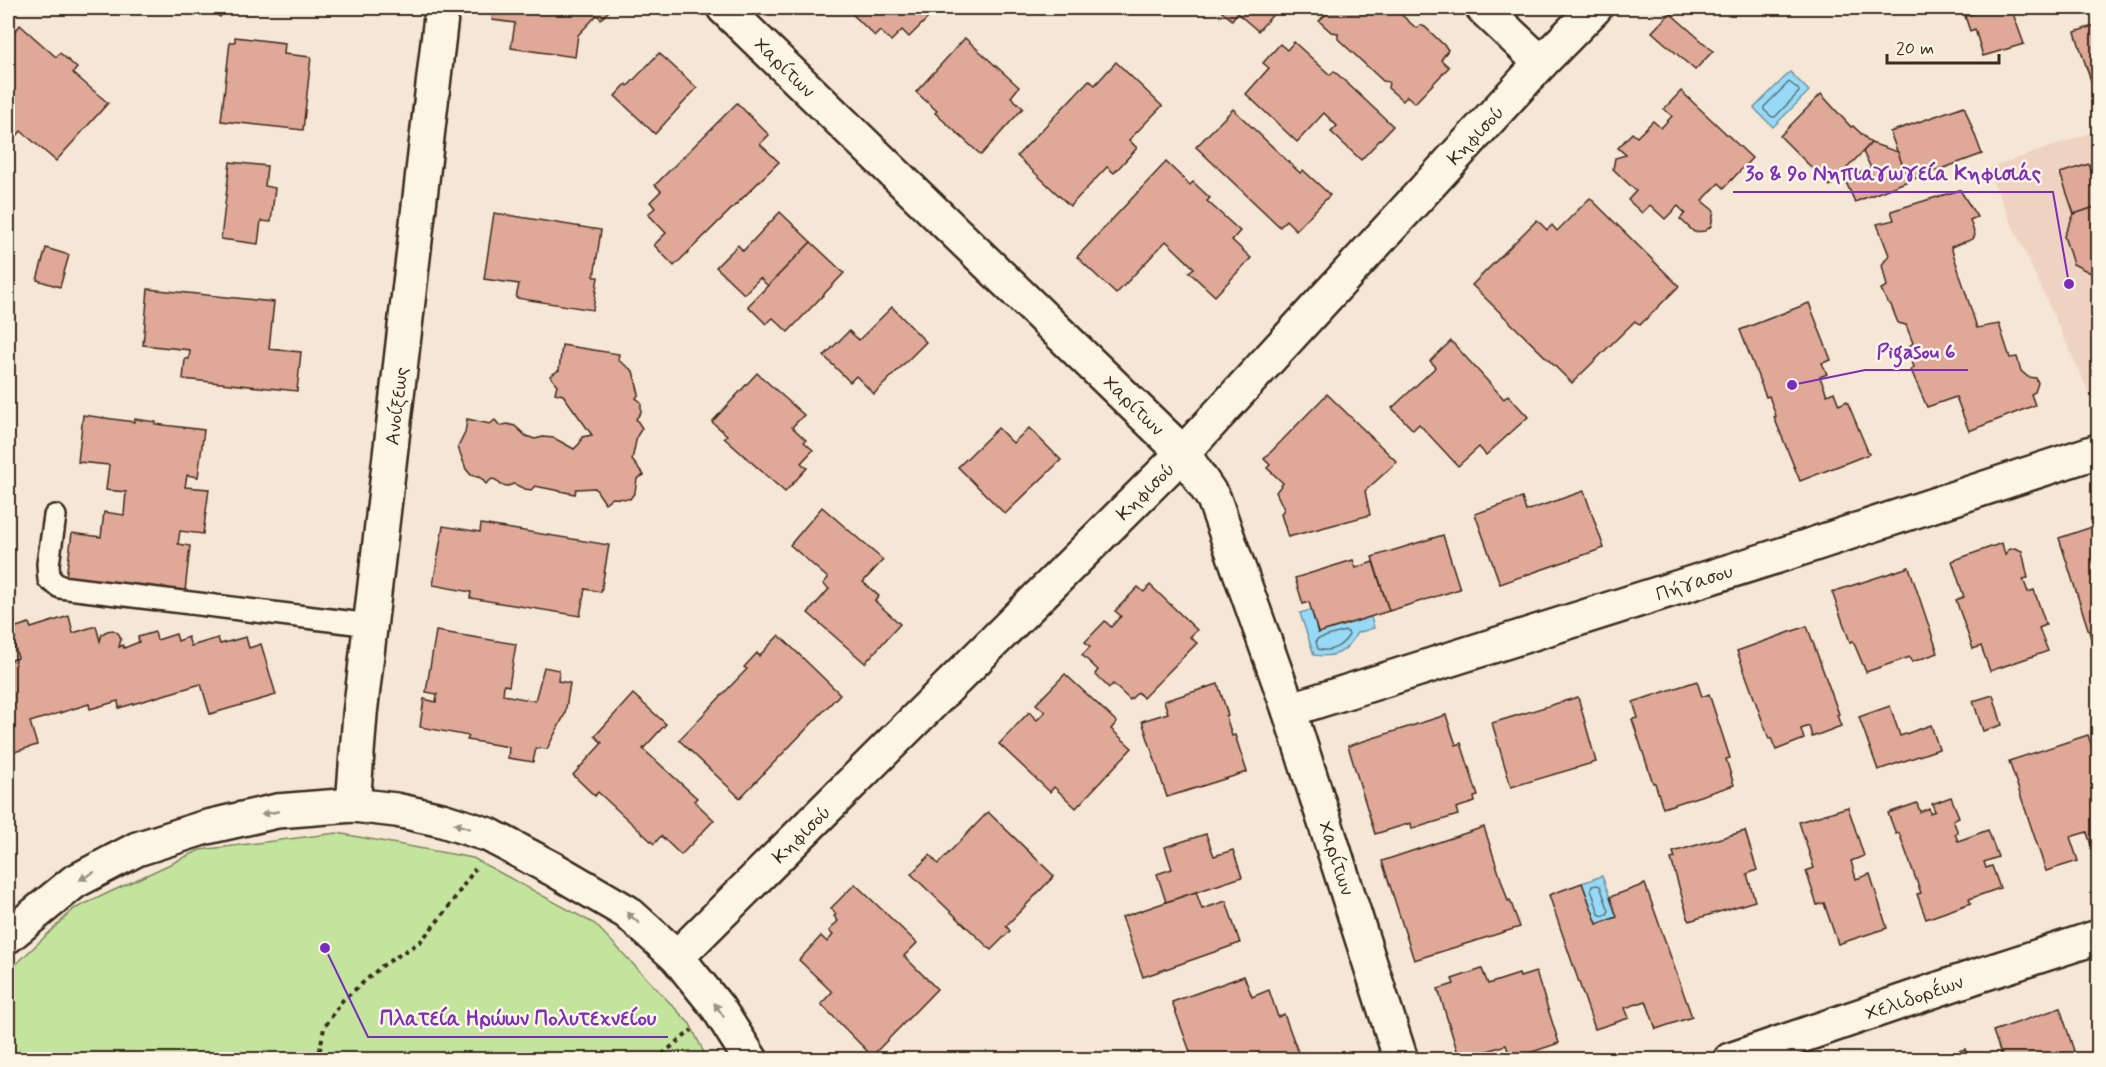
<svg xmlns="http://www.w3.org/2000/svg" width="2106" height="1067" font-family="Mynerve,sans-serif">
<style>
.built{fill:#efd3c2}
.green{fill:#c2e49d;stroke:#7e875e;stroke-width:1.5}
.water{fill:#96daf8;stroke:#7294a1;stroke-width:1.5}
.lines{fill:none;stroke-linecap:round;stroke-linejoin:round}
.shore{stroke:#5f7075;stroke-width:1.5}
.building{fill:#dfa897;stroke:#3b2a1e;stroke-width:1.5}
.service-casing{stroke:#3b2a1e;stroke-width:26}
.minor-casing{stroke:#3b2a1e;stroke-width:38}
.tertiary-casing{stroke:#3b2a1e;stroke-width:38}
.path{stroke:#3b2a1e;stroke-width:4;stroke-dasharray:4.5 4.5;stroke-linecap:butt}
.service{stroke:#fcf5e5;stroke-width:21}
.minor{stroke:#fcf5e5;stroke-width:33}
.tertiary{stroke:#fcf5e5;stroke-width:33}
.oneway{fill:#9c9082}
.labels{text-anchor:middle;stroke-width:5;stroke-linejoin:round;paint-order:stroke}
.street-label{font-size:20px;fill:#3b2a1e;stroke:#fcf5e5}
.leader{fill:none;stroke:#7b2cbf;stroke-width:2}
.callout-dot{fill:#7b2cbf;stroke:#fcf5e5;stroke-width:2}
.callout-label{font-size:21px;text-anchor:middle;font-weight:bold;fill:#7b2cbf;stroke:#fcf5e5;stroke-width:5;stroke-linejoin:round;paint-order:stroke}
</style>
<rect width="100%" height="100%" fill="#f6e6d5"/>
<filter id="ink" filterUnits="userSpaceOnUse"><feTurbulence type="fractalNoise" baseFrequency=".0167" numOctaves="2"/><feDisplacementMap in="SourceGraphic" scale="12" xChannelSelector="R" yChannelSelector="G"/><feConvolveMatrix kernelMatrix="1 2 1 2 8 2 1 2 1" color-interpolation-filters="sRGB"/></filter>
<g filter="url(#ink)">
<!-- built -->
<path class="built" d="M2098 130V400L2093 402 1987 169Z"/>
<!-- green -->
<path class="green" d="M337 833 473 858 595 924 690 1024 707 1059H8V972L74 909 200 850Z"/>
<!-- water -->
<g class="water">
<path d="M1790 72 1809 91 1773 127 1754 108Z"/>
<path d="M1311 610 1319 633 1371 617 1374 628 1357 633C1346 652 1337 658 1314 655L1300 613Z"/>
<path d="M1602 876 1617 917 1597 924 1582 883Z"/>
</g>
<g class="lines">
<!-- shore -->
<g class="shore">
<path d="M1789 82 1798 89 1799 92 1775 117H1772L1764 110V107Z"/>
<path d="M1345 631 1348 632 1349 635C1342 646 1331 653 1318 649L1316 642 1317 639Z"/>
<path d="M1597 885 1600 886 1609 911 1607 914 1603 916 1599 914 1591 889 1592 886Z"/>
</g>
</g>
<!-- building -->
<g class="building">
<path d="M207 8H226L220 17Z"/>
<path d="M494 8H612L601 19 597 15 578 35 575 57 511 48 515 23 492 20Z"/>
<path d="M852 8H938L909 37 902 30 891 41 880 31 875 36 849 11Z"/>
<path d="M1218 8H1279L1258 31 1237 13 1232 20Z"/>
<path d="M1332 8H1394L1416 28 1420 25 1425 27 1446 47 1448 50 1441 60 1449 67 1415 103 1407 96 1403 101 1388 88 1389 82 1383 81 1338 39V33L1331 32 1319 21Z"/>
<path d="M1971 8H2011L2024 44 1983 56 1975 29 1970 31 1965 16 1973 14Z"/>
<path d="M1670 13 1713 51 1695 70 1652 32Z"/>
<path d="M2098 24V103L2075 32Z"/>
<path d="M20 25 56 57 60 53 77 68 73 73 108 103 56 161 21 131 17 136 8 128V39Z"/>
<path d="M235 37 285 43 284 54 311 57 303 130 221 121 230 42H235Z"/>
<path d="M965 38 1019 87 1011 97 1023 108 981 155 935 113 937 111 916 92Z"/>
<path d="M1294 42 1330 75 1334 71 1393 126 1361 160 1331 132 1337 126 1324 113 1297 142 1246 94 1269 68 1263 63 1280 44 1287 50Z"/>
<path d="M659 53 697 88 655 134 615 96 626 84 628 86Z"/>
<path d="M1116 62 1162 106 1129 140 1137 148 1114 173 1107 167 1070 206 1017 156 1089 80 1095 85Z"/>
<path d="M1681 91 1752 158 1724 188 1719 183 1702 201 1714 211 1711 226 1705 231 1694 232 1680 219 1685 213 1678 206 1665 219 1650 205 1642 213 1628 200 1636 191 1613 169 1615 158 1626 155 1618 148 1632 133 1637 137 1653 121 1661 128 1672 116 1664 109Z"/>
<path d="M1821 94 1851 127 1853 126 1871 143 1830 186 1780 136Z"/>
<path d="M737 103 769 135 760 144 779 162 674 266 654 245 666 233 648 214 655 208 650 202 661 191 655 185Z"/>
<path d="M1964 106 1982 154 1908 181 1890 132Z"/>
<path d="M1233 109 1300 173 1303 170 1330 195 1296 230 1286 220 1280 227 1196 147Z"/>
<path d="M1871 143 1898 152 1908 181 1855 202 1845 180 1871 168 1863 152Z"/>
<path d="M230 162 267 166 265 186 275 188 271 222 261 221 258 244 221 239Z"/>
<path d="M1166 162 1190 185 1193 182 1210 198 1207 201 1240 231 1232 240 1251 258 1215 296 1189 272 1194 268 1166 241 1116 294 1077 257Z"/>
<path d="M2089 164 2098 192V206L2074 214 2060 173Z"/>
<path d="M1960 190 1977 217 1970 220 1975 235 1973 239 1951 247 1977 328 1999 324 2010 358 2017 357 2021 371 2028 377 2036 378 2038 383 2035 392 2031 394 2035 405 1969 431 1956 397 1927 407 1911 370 1914 367 1907 348 1913 343 1906 325 1898 323 1891 305 1887 302 1881 289 1887 286 1882 265 1889 255 1877 224 1894 220 1891 211Z"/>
<path d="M1590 198 1679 286 1640 325 1635 321 1572 383 1472 285 1537 220 1547 230 1552 225 1557 231Z"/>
<path d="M2098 206V293L2093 274 2073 264 2064 236 2074 214Z"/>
<path d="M780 212 811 242 768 286 760 278 744 294 716 267 738 245 743 251Z"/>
<path d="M494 213 601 230 594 277H598L593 310 516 298 519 284 484 279Z"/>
<path d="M811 242 844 273 788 332 773 318 766 324 748 306Z"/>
<path d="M46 248 69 255 60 287 37 280Z"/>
<path d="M148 289 274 302 269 349 301 352 297 391 183 379 185 359H189L190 350 143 345Z"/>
<path d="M1809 303 1831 360 1822 363 1827 374 1820 377 1827 395 1834 392 1839 405 1847 401 1869 454 1800 481 1774 417 1776 416 1769 396 1766 397 1740 330Z"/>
<path d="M892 307 926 342 874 394 856 376 850 382 824 356 849 331 859 340Z"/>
<path d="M1451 341 1504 399 1508 395 1528 417 1486 455 1479 447 1458 466 1419 424 1413 430 1392 408 1436 367 1430 361Z"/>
<path d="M562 345 619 354 618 360 633 371 639 394 636 398 641 402V412L636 419 642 428 637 436 632 460 644 475 637 479 635 492 630 499 612 498 605 503 595 488 576 489 575 494 535 486 531 490 525 489 514 484 508 486 501 485 496 480 492 479 486 484 481 478 471 475 466 469 458 447 465 433 467 419 490 424 495 420 500 426 507 424 515 426 526 436 535 439 543 437 554 438 574 449 580 443 582 437 592 435 563 395 555 393 557 385 550 376 559 370Z"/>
<path d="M757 373 804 415 792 427 806 440 804 442 813 450 801 463 807 468 785 492 724 438 727 435 712 422Z"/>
<path d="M1327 394 1397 462 1365 491 1370 515 1288 537 1281 514 1284 509 1276 492 1283 483 1267 468 1270 465 1264 459Z"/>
<path d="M83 415 134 422 135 419 156 422 155 424 204 430 198 477 187 475 185 487 209 489 203 534 180 531 178 544 190 546 185 591 138 585 137 588 116 586V583L66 577 72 533 101 537 104 512 124 515 126 492 106 490 109 465 78 462Z"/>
<path d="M998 428 1013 443 1029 428 1061 460 1005 514 958 467Z"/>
<path d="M1584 491 1604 548 1500 584 1475 514 1522 498 1526 511Z"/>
<path d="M822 507 883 560 863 582 879 596 875 601 900 624 865 663 808 613 829 589 823 584 828 578 790 545Z"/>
<path d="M481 524 609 545 601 592 585 589 580 616 470 598 471 592 433 585 443 526 480 532Z"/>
<path d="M2098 525V660L2059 538Z"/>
<path d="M1443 535 1460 589 1389 611 1372 557Z"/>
<path d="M2002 543 2005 555 2008 550 2015 548 2022 551 2028 578 2023 579 2028 592 2034 590 2046 625 2039 628 2048 651 1990 671 1981 646 1973 649 1956 600 1964 597 1952 561Z"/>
<path d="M1353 560 1356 568 1373 562 1389 611 1318 633 1309 602 1303 604 1295 578Z"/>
<path d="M1909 567 1938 653 1912 662 1910 657 1866 672 1853 641 1850 642 1832 592Z"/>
<path d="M1150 585 1197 630 1190 637 1197 643 1143 698 1138 692 1130 700 1113 684 1109 688 1095 674 1098 670 1082 655 1090 647 1085 642 1105 621 1111 627 1121 616 1115 611 1138 587 1144 592Z"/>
<path d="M69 616 73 633 96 626 100 641 102 634 107 631 113 630 119 634 121 639 119 647 123 645 124 648 139 642 138 637 155 632 157 640 176 634 178 641 188 637 191 646 218 638 220 644 246 637 249 648 261 644 276 695 210 714 201 684 119 708 118 701 90 709 89 704 30 722 37 745 8 754V661L18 658 10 629 29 623 31 628Z"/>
<path d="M1807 626 1839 714 1837 715 1841 726 1812 737 1809 726 1801 729 1804 739 1776 750 1771 738 1769 739 1737 651Z"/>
<path d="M436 631 516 644 509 686 504 685 503 695 535 701 544 667 559 670 558 681 570 683 565 714 547 749 536 748 533 762 508 758 509 747 467 740 469 736 420 727 424 699 436 702 437 694 426 692Z"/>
<path d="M779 635 840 694 740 798 679 740 747 669 744 667 757 653 759 656Z"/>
<path d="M1065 674 1117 722 1111 729 1132 748 1076 808 1054 787 1050 792 999 744 1029 712 1037 720 1045 712 1036 704Z"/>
<path d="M1697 681 1702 697 1709 694 1730 758 1726 759 1734 785 1663 808 1655 783H1653L1632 719 1638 718 1633 702Z"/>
<path d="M1218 684 1228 715 1226 716 1232 736 1235 735 1247 772 1167 797 1142 721 1168 713 1164 701Z"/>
<path d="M633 694 666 724 643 749 697 798 694 801 714 820 681 855 661 836 654 844 598 792 595 796 573 775 602 743 595 736Z"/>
<path d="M1993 695 2002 725 1983 731 1973 701Z"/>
<path d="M1578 697 1596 762 1511 787 1492 723Z"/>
<path d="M1890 706 1900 736 1931 725 1939 749 1878 770 1859 717Z"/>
<path d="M1446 715 1456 745 1461 743 1478 796 1474 797 1475 802 1456 808 1458 815 1412 829 1411 823 1375 834 1348 746Z"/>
<path d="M2088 735 2098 766V854L2094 855 2087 832 2070 837 2078 861 2046 871 2009 761Z"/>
<path d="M1951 797 1959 817 1953 820 1958 833 1955 834 1958 841 1988 830 1998 857 1984 862 1986 868 1992 866 2000 888 1969 899 1971 903 1926 919 1917 894 1921 893 1899 833 1896 834 1888 813 1917 803 1920 812 1929 808 1930 813 1935 811 1932 804Z"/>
<path d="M1848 807 1864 856 1851 861 1856 879 1870 874 1887 928 1838 944 1824 903 1817 905 1806 871 1814 868 1799 822Z"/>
<path d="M988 812 1054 876 1006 926 1010 931 991 950 911 874 930 855 938 864Z"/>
<path d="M1484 827 1508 901 1510 900 1520 927 1414 960 1382 861Z"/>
<path d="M1745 831 1757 870 1747 874 1755 901 1689 921 1671 859 1675 858 1673 852Z"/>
<path d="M1206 834 1214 856 1233 850 1242 877 1166 902 1157 874 1172 869 1165 847Z"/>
<path d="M1582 883 1597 924 1617 917 1610 897 1645 884 1692 1017 1656 1029 1646 1001 1625 1008 1629 1018 1595 1029 1549 895Z"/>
<path d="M855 884 917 943 904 956 937 989 872 1056 821 1004 832 992 799 960 821 936 827 942 833 935 829 931 838 921 834 916 836 914 831 908Z"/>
<path d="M1196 892 1202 909 1226 901 1240 943 1143 977 1122 917Z"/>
<path d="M1482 969 1488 984 1519 974 1520 977 1536 972 1559 1043 1511 1059 1506 1045 1460 1060 1438 989 1454 984 1452 979Z"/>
<path d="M1244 976 1252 997 1269 990 1278 1017 1284 1014 1301 1060H1193L1172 1002Z"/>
<path d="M2060 1008 2077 1060H2003L1993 1031Z"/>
<path d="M1965 1049 1968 1056 1974 1054 1976 1060H1933Z"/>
</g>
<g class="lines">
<defs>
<path id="service" d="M55 516 48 564 49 579 60 587 371 625"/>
<g id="minor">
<path d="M724 8 1183 453 1214 499 1289 710 1401 1060"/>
<path d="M1483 8 1541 63"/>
<path d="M1289 710 1784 554 2098 451"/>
<path d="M353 805 360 714 442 8"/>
<path d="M677 957 1183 453 1541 63 1595 8"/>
<path d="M1730 1060 1980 975 2098 937"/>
</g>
<path id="tertiary" d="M8 936 74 882 137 849 203 828 277 811 353 805 396 810 442 820 489 835 555 870 627 912 677 957 718 1008 751 1060"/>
</defs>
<!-- service casing -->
<use href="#service" class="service-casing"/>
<!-- minor casing -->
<use href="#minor" class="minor-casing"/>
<!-- tertiary casing -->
<use href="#tertiary" class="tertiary-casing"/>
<!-- path -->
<g class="path">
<path d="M318 1060 324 1028 342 1001 382 966 420 942 445 912 475 869"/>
<path d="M655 1060 692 1030"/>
</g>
<!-- service -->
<use href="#service" class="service"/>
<!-- minor -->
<use href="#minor" class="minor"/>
<!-- tertiary -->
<use href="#tertiary" class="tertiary"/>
</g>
<!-- one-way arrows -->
<defs><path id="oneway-solid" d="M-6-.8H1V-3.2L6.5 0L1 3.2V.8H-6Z" transform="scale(1.5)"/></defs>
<g class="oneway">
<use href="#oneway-solid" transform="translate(270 813) rotate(169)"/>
<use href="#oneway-solid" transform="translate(462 826) rotate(-162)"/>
<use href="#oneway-solid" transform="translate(87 876) rotate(152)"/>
<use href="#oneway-solid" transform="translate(633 918) rotate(-139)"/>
<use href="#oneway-solid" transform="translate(719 1010) rotate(-125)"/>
</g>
</g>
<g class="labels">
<!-- street labels -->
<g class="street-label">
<text transform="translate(785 67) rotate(44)" y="7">Χαρίτων</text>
<text transform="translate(1475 135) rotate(-47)" y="7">Κηφισού</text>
<text transform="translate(1134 405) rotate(44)" y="7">Χαρίτων</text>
<text transform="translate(396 406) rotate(-83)" y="7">Ανοίξεως</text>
<text transform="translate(1145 491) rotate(-45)" y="7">Κηφισού</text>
<text transform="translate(1694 582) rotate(-18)" y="7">Πήγασου</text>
<text transform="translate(801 834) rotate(-45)" y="7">Κηφισού</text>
<text transform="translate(1337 858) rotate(72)" y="7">Χαρίτων</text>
<text transform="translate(1914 997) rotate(-19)" y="7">Χελιδορέων</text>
</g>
</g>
<!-- callouts -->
<path class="leader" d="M2069 284L2053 192H1733M1792 385L1865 370H1968M325 948L368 1037H668"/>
<g class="callout-dot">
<circle cx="2069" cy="284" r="6"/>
<circle cx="1792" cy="385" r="6"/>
<circle cx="325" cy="948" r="6"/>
</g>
<g class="callout-label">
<text x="1893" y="180">3ο &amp; 9ο Νηπιαγωγεία Κηφισιάς</text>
<text x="1916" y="358">Pigasou 6</text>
<text x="518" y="1025">Πλατεία Ηρώων Πολυτεχνείου</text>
</g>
<!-- margin -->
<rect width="2106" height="1067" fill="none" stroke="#fcf5e5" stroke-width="30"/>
<rect x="15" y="15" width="2076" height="1037" fill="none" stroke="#3b2a1e" stroke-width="2" filter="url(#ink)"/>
<!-- scale -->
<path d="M1887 54v9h112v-9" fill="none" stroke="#3b2a1e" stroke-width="3"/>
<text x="1896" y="54" font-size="18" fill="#3b2a1e" stroke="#fcf5e5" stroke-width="4.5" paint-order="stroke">20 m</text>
</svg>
